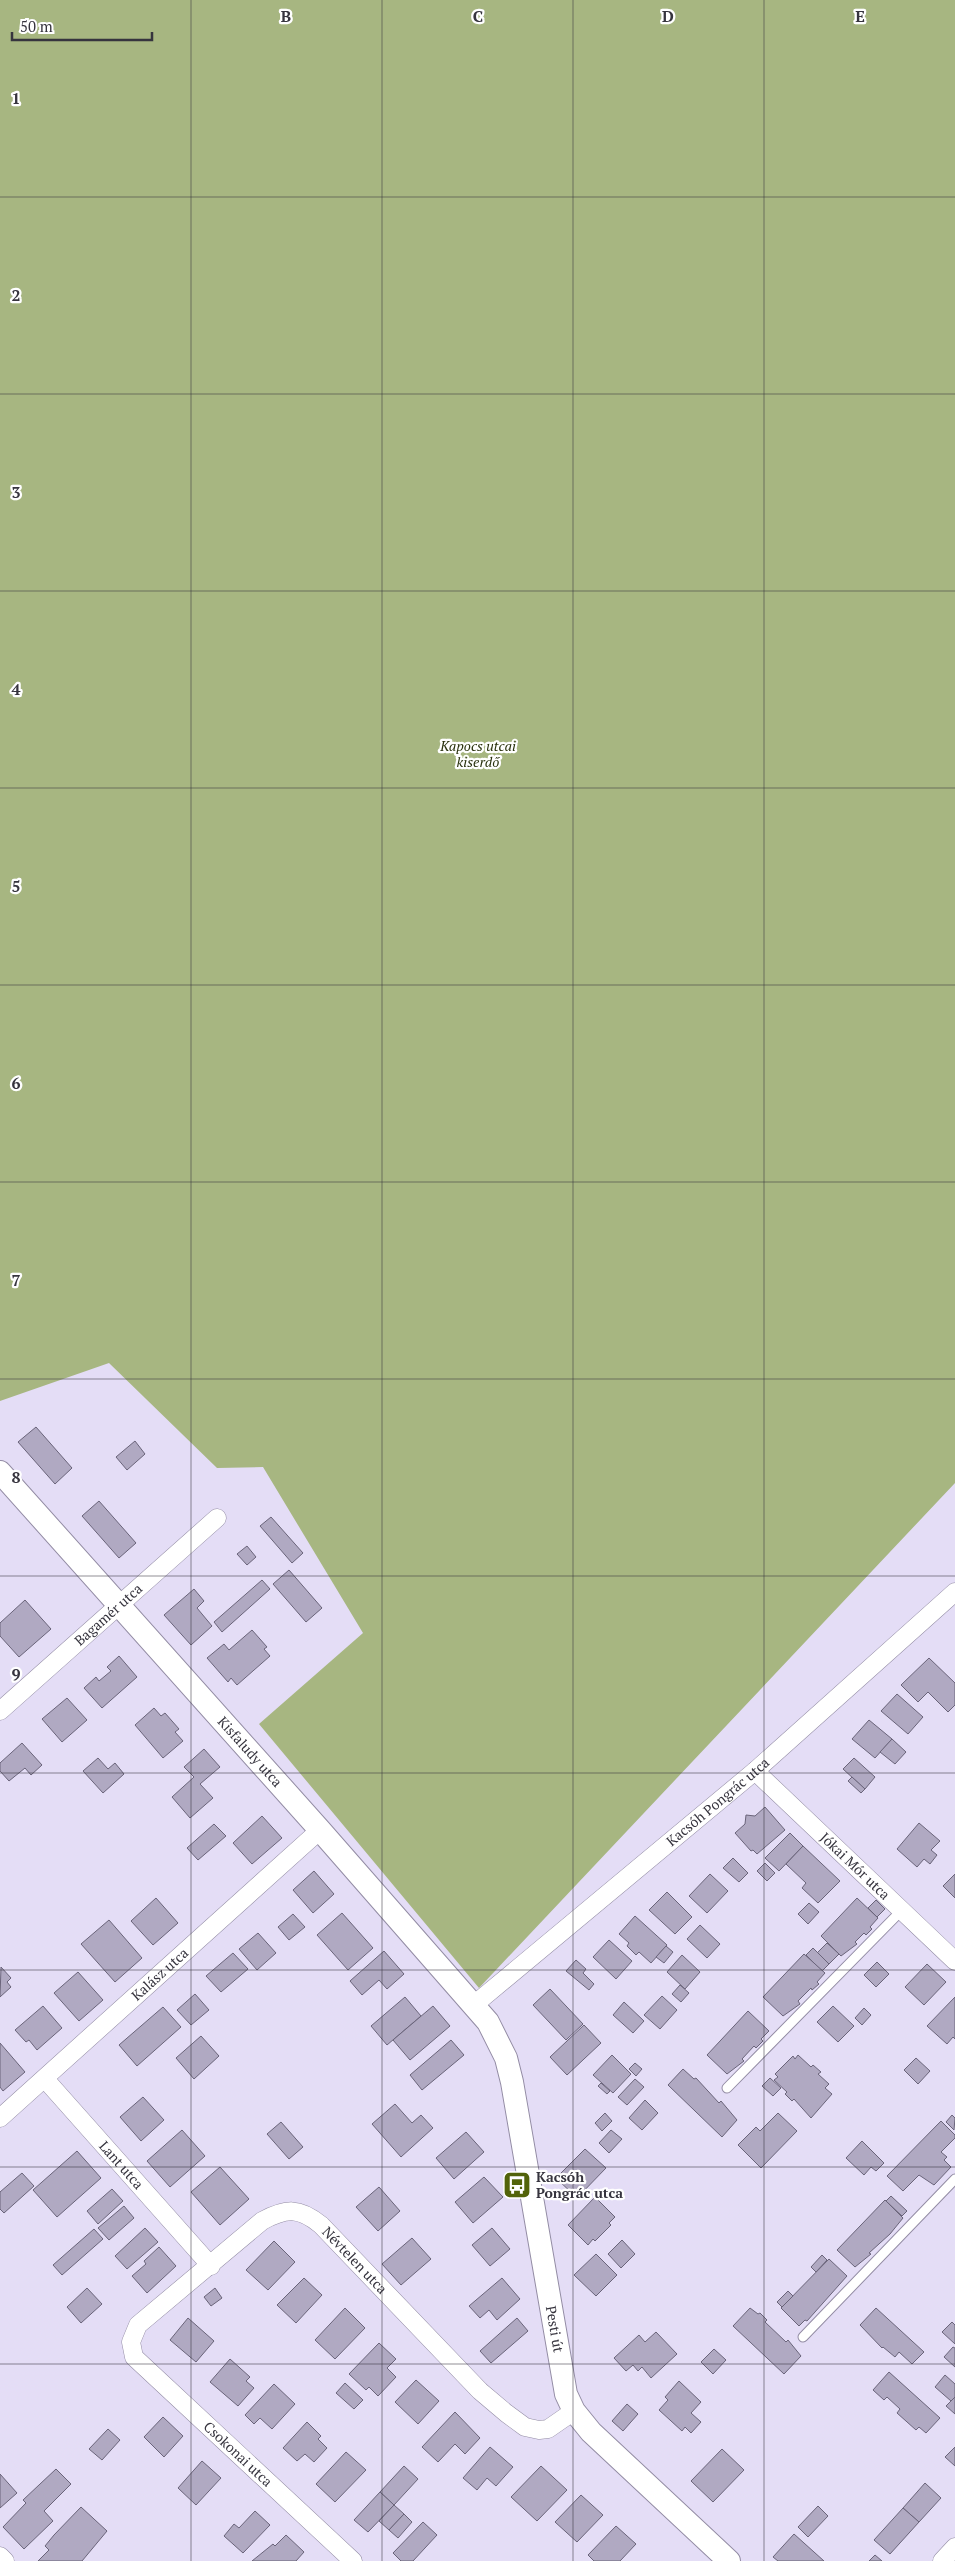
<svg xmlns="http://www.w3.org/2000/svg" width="955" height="2561" font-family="'PT Serif',serif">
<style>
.green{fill:#a7b681}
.building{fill:#b0a9c2;stroke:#6a647a}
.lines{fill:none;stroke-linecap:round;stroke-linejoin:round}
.service-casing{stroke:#938ca4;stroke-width:11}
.minor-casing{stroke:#938ca4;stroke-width:19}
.tertiary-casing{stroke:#938ca4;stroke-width:24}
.service{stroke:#fff;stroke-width:9}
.minor{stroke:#fff;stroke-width:18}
.tertiary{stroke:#fff;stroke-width:22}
.grid{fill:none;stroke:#36343e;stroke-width:1;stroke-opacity:0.55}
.labels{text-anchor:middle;stroke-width:4.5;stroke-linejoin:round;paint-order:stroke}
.park-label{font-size:14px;font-style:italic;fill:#2a320e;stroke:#fff}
.street-label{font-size:14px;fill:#36343e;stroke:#fff}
.poi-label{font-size:14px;font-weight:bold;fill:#36343e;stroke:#fff;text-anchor:start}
.grid-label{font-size:16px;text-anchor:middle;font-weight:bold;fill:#36343e;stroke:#fff;stroke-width:4.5;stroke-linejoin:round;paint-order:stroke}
</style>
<rect width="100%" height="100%" fill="#e4ddf6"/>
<!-- green -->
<path class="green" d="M0 0H955V1483L479 1988 259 1724 363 1633 263 1467 217 1468 109 1363 0 1401Z"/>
<!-- building -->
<g class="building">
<path d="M36 1427 72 1468 55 1484 18 1442Z"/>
<path d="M135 1441 145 1454 127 1470 116 1457Z"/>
<path d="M99 1501 136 1543 119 1558 82 1516Z"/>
<path d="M271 1517 303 1553 292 1563 260 1526Z"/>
<path d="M247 1546 256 1557 247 1565 237 1554Z"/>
<path d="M289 1570 322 1608 306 1622 273 1584Z"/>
<path d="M262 1580 270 1589 222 1632 214 1622Z"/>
<path d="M194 1589 204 1601 197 1608 212 1626 191 1645 164 1615Z"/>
<path d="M25 1600 51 1629 19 1657 0 1636V1623Z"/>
<path d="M252 1630 267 1647 264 1649 270 1656 237 1685 231 1678 228 1682 207 1658 224 1644 229 1650Z"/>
<path d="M119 1656 137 1677 102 1708 84 1688 96 1677 99 1681 111 1671 107 1667Z"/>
<path d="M929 1658 955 1683V1705L948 1712 928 1692 918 1702 901 1685Z"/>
<path d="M897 1694 923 1717 908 1734 881 1711Z"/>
<path d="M67 1698 87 1720 62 1742 42 1719Z"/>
<path d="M154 1708 161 1716 165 1713 179 1729 175 1732 183 1741 163 1758 135 1725Z"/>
<path d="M869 1720 892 1739 875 1758 852 1739Z"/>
<path d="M892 1739 906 1752 895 1764 880 1752Z"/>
<path d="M22 1743 42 1765 31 1775 25 1768 9 1781 0 1771V1763Z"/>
<path d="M204 1749 220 1767 200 1784 213 1798 190 1818 172 1797 194 1777 184 1767Z"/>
<path d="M98 1758 108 1769 115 1763 124 1774 103 1793 83 1771Z"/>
<path d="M854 1758 875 1777 865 1789 843 1769Z"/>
<path d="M852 1777 865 1789 861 1793 848 1781Z"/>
<path d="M765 1807 785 1830 757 1854 753 1850 751 1851 735 1833 745 1824 746 1815 755 1816Z"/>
<path d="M262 1816 282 1838 252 1864 233 1843Z"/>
<path d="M919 1823 940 1841 931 1850 937 1855 930 1864 924 1859 917 1867 897 1849Z"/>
<path d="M214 1824 226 1836 198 1860 187 1848Z"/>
<path d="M790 1833 803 1846 779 1871 765 1858Z"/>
<path d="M803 1846 840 1881 818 1903 802 1888 806 1883 786 1864Z"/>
<path d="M733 1858 748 1873 739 1882 723 1868Z"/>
<path d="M765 1863 775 1873 767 1881 757 1871Z"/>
<path d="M314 1871 334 1894 313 1913 293 1890Z"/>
<path d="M710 1874 728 1891 707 1913 689 1896Z"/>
<path d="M955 1874V1898L943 1886Z"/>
<path d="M667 1892 692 1917 675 1934 649 1910Z"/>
<path d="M156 1898 178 1923 153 1945 131 1921Z"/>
<path d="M857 1898 878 1918 870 1927 872 1929 866 1935 864 1933 855 1942 857 1944 841 1956 821 1936Z"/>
<path d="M876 1900 885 1909 877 1917 868 1908Z"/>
<path d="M809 1903 819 1912 808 1924 798 1914Z"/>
<path d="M342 1913 373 1948 348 1970 317 1935Z"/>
<path d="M293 1914 305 1927 289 1940 278 1927Z"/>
<path d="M635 1916 667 1945 651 1963 639 1952 636 1955 627 1946 629 1943 619 1934Z"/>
<path d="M109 1920 142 1958 115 1982 81 1944Z"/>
<path d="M700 1925 720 1944 707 1958 687 1939Z"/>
<path d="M258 1933 276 1953 257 1970 239 1949Z"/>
<path d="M609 1940 632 1961 616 1979 593 1957Z"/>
<path d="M827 1943 839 1954 829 1964 817 1953Z"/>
<path d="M666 1946 673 1952 664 1963 656 1957Z"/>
<path d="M813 1948 829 1964 822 1971 806 1955Z"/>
<path d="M384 1951 404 1974 387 1989 379 1980 362 1995 350 1981Z"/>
<path d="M233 1953 248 1969 221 1992 206 1976Z"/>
<path d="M804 1954 825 1973 817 1982 819 1984 812 1990 811 1988 798 2001 800 2004 783 2016 763 1997Z"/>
<path d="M682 1955 700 1972 685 1989 667 1972Z"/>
<path d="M576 1960 586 1969 583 1973 594 1984 589 1990 566 1971Z"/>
<path d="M877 1962 889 1974 876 1987 864 1975Z"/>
<path d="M927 1964 946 1982 924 2005 905 1987Z"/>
<path d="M1 1967 11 1978 7 1982 11 1987 0 1997Z"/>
<path d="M78 1972 103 2000 79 2021 54 1993Z"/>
<path d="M680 1985 689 1993 681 2002 672 1994Z"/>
<path d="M550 1989 583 2024 566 2040 533 2005Z"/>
<path d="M195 1994 209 2010 191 2025 177 2010Z"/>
<path d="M662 1996 677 2010 660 2029 644 2015Z"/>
<path d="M405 1997 421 2016 387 2045 371 2026Z"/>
<path d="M955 1997V2039L953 2037 947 2044 927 2026Z"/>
<path d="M624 2002 644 2021 633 2033 613 2015Z"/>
<path d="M43 2006 62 2028 37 2050 29 2040 26 2042 15 2030Z"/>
<path d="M433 2006 450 2026 410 2060 393 2040Z"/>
<path d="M833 2006 854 2026 838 2042 817 2022Z"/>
<path d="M163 2007 181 2027 137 2066 119 2045Z"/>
<path d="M864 2008 871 2015 862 2025 855 2018Z"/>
<path d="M748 2011 769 2031 761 2039 763 2041 756 2048 754 2046 742 2059 744 2061 727 2074 707 2055Z"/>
<path d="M584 2025 601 2043 567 2075 550 2057Z"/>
<path d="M201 2036 219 2056 194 2079 176 2058Z"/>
<path d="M451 2040 464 2055 422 2090 410 2075Z"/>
<path d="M0 2043 25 2072 3 2091 0 2087Z"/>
<path d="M612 2055 631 2074 613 2093 593 2075Z"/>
<path d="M798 2055 811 2067 813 2065 821 2072 818 2074 829 2084 825 2088 832 2094 811 2118 794 2099 792 2101 785 2094 787 2092 774 2080 778 2077 775 2074 793 2056 795 2059Z"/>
<path d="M916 2058 930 2071 918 2084 904 2070Z"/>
<path d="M635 2063 642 2069 636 2076 629 2069Z"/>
<path d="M683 2069 694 2079 696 2078 719 2103 721 2101 737 2120 722 2137 668 2085Z"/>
<path d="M770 2078 781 2088 773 2096 762 2086Z"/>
<path d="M635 2079 644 2087 627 2105 618 2097Z"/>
<path d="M601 2083 610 2091 607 2094 598 2086Z"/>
<path d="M143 2097 164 2120 141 2141 120 2117Z"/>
<path d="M645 2100 658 2113 642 2130 629 2118Z"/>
<path d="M395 2104 412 2123 421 2115 433 2128 401 2157 372 2124Z"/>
<path d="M605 2113 612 2121 602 2131 595 2123Z"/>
<path d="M778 2113 797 2131 761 2168 738 2145 756 2127 760 2131Z"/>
<path d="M952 2115 955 2118 954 2130 946 2122Z"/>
<path d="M941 2121 955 2135V2138L941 2152 947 2157 944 2160 951 2167 934 2185 919 2175 903 2191 887 2176Z"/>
<path d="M281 2122 303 2147 289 2159 267 2134Z"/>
<path d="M182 2130 205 2156 170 2187 147 2161Z"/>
<path d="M611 2130 622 2139 609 2153 599 2143Z"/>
<path d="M466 2132 484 2152 454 2179 436 2158Z"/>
<path d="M862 2141 884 2163 876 2171 871 2167 864 2175 846 2158Z"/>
<path d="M585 2149 606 2168 577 2198 556 2178Z"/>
<path d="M77 2151 101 2178 57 2217 33 2190Z"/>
<path d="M220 2167 249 2199 220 2225 191 2192Z"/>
<path d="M22 2173 34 2186 4 2213 0 2209V2192Z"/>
<path d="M484 2177 503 2197 473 2223 455 2202Z"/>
<path d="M379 2187 400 2211 378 2231 356 2207Z"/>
<path d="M112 2189 123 2201 98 2224 87 2211Z"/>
<path d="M891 2196 907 2211 902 2216 886 2201Z"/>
<path d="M595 2197 615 2217 609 2223 611 2225 595 2241 593 2239 588 2245 568 2225Z"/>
<path d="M885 2200 903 2218 890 2234 869 2253 871 2254 855 2267 837 2250Z"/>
<path d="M124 2206 134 2218 109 2240 98 2228Z"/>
<path d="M145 2228 158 2242 127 2269 115 2256Z"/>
<path d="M492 2228 510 2249 490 2266 472 2245Z"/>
<path d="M94 2229 103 2239 62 2275 53 2265Z"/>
<path d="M412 2238 431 2259 401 2285 382 2264Z"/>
<path d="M622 2240 635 2254 621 2268 608 2254Z"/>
<path d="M274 2241 295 2262 268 2290 246 2270Z"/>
<path d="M159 2247 176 2266 147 2293 132 2276 146 2264 144 2261Z"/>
<path d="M596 2254 617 2275 596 2296 574 2275Z"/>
<path d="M822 2255 827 2260 816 2272 811 2267Z"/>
<path d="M829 2259 847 2276 807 2321 805 2320 799 2326 781 2308Z"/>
<path d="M304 2278 322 2295 296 2323 277 2305Z"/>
<path d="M502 2278 520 2299 497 2320 489 2310 480 2318 469 2306Z"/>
<path d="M87 2288 102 2304 81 2323 67 2307Z"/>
<path d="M215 2288 222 2298 211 2306 204 2297Z"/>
<path d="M788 2291 793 2296 782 2307 777 2302Z"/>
<path d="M345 2308 365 2328 335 2359 315 2340Z"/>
<path d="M750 2308 758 2314 760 2313 767 2320 765 2322 786 2342 788 2340 801 2356 784 2374 733 2326Z"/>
<path d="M876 2308 924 2352 912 2364 899 2352 895 2357 883 2347 882 2348 860 2325Z"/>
<path d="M188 2318 214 2341 196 2362 170 2340Z"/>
<path d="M517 2318 528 2331 491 2363 480 2351Z"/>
<path d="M952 2322 955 2325V2344L942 2332Z"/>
<path d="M656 2332 677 2354 651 2378 642 2367 638 2371 633 2365 626 2371 614 2358 639 2335 645 2342Z"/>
<path d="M379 2343 396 2359 387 2368 396 2377 378 2396 369 2387 366 2390 349 2374Z"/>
<path d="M953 2347 955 2348V2367L944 2357Z"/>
<path d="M714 2349 726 2360 713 2374 701 2362Z"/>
<path d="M230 2359 250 2377 246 2381 254 2388 238 2406 210 2382Z"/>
<path d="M889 2372 940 2418 926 2433 919 2427 916 2430 897 2413 900 2409 887 2397 884 2400 873 2390Z"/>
<path d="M945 2375 955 2384V2397L951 2401 935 2387Z"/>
<path d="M416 2380 439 2401 418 2424 395 2402Z"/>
<path d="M679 2381 701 2402 691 2413 701 2422 691 2433 685 2427 682 2431 659 2410 668 2400 665 2397Z"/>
<path d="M345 2383 363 2400 354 2409 336 2393Z"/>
<path d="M274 2384 295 2404 272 2429 260 2418 254 2424 245 2415Z"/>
<path d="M955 2397V2414L946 2406Z"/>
<path d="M627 2404 638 2414 623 2431 612 2421Z"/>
<path d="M455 2412 480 2438 465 2454 455 2444 438 2462 422 2447Z"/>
<path d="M163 2417 183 2436 164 2457 144 2437Z"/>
<path d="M307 2422 321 2436 318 2439 327 2448 314 2462 305 2454 297 2461 283 2448Z"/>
<path d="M108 2429 120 2440 102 2460 89 2449Z"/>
<path d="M490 2447 513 2467 496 2486 487 2478 477 2490 463 2478Z"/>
<path d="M955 2447V2466L945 2457Z"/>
<path d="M722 2449 744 2470 713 2502 691 2481Z"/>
<path d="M346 2452 366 2470 335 2502 316 2484Z"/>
<path d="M202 2461 221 2478 196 2505 178 2488Z"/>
<path d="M404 2466 418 2479 394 2505 380 2492Z"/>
<path d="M541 2466 567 2490 537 2521 511 2497Z"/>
<path d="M56 2469 71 2484 44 2511 53 2521 24 2549 3 2527 26 2503 23 2500Z"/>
<path d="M0 2474 17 2493 0 2508Z"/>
<path d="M925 2483 941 2498 919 2522 903 2508Z"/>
<path d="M380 2492 394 2505 368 2532 354 2520Z"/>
<path d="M581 2495 603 2515 577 2542 555 2522Z"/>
<path d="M394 2505 404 2514 389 2530 379 2521Z"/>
<path d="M818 2506 828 2516 808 2537 798 2527Z"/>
<path d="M81 2507 107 2531 82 2561H38L49 2550 45 2546 54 2535Z"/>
<path d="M903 2508 919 2522 890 2554 874 2540Z"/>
<path d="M255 2511 270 2525 243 2553 224 2536 234 2524 239 2528Z"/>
<path d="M404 2514 412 2522 398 2538 389 2530Z"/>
<path d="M423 2522 437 2535 413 2561H401L393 2553Z"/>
<path d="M616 2526 636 2544 620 2561H594L588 2555Z"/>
<path d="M794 2534 824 2561H778L773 2557Z"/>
<path d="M286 2535 304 2552 296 2561H252L273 2544 275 2546Z"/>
<path d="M875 2555 882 2561H869Z"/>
</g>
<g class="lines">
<defs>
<g id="service">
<path d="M727 2088 901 1911"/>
<path d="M803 2337 955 2179"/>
</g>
<g id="minor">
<path id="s1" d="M0 1711 217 1518"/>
<path id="s2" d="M755 1771 955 1961"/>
<path id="s3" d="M475 2004 755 1771 955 1592"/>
<path id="s4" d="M45 2079 211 2266"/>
<path id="s5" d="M0 2118 320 1830"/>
<path d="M0 2556 5 2561"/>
<path id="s6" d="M353 2561 134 2357 131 2342 138 2325 262 2221C286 2208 299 2207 321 2225L480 2391 506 2413 525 2427 539 2430 548 2429 574 2411"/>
<path d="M942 2561 955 2547"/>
</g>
<g id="tertiary">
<path id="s7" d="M0 1472 320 1830 488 2022 506 2058 512 2082 566 2394 574 2411 591 2432 729 2561"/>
</g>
</defs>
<!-- service casing -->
<use href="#service" class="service-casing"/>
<!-- minor casing -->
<use href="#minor" class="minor-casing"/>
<!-- tertiary casing -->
<use href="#tertiary" class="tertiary-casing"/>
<!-- service -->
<use href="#service" class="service"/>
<!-- minor -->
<use href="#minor" class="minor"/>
<!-- tertiary -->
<use href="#tertiary" class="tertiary"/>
</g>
<!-- grid -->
<path class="grid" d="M191 0V2561M382 0V2561M573 0V2561M764 0V2561M0 197H955M0 394H955M0 591H955M0 788H955M0 985H955M0 1182H955M0 1379H955M0 1576H955M0 1773H955M0 1970H955M0 2167H955M0 2364H955"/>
<!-- icons -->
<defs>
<symbol id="bus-square" viewBox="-11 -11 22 22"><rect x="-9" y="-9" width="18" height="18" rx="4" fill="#52630a" stroke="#fff"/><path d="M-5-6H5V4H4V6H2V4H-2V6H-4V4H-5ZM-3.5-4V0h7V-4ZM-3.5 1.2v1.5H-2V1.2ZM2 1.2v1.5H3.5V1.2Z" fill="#fff"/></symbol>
</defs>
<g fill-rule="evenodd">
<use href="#bus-square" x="501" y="2169" width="32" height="32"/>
</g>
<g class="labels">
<!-- park labels -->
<g class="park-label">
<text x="478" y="751">Kapocs utcai<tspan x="478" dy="16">kiserdő</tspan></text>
</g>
<!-- street labels -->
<g class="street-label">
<text dy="5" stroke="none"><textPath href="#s1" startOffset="145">Bagamér utca</textPath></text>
<text dy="5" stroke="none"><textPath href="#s7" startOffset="375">Kisfaludy utca</textPath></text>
<text dy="5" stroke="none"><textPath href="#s3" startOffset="316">Kacsóh Pongrác utca</textPath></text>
<text dy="5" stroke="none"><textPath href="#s2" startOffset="138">Jókai Mór utca</textPath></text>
<text dy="5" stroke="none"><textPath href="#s5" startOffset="215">Kalász utca</textPath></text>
<text dy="5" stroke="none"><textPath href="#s4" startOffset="115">Lant utca</textPath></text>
<text dy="5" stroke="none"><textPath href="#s6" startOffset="608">Névtelen utca</textPath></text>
<text dy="5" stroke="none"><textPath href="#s7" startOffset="1051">Pesti út</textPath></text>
<text transform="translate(238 2454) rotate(43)" y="5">Csokonai utca</text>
</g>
<!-- poi labels -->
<g class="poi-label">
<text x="536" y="2182">Kacsóh<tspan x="536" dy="16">Pongrác utca</tspan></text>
</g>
</g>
<g class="grid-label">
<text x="286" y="22">B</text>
<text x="478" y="22">C</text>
<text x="668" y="22">D</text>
<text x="860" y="22">E</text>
<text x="16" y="104">1</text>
<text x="16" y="301">2</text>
<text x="16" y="498">3</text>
<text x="16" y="695">4</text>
<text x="16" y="892">5</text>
<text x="16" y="1089">6</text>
<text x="16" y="1286">7</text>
<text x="16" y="1483">8</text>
<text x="16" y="1680">9</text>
</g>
<!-- scale -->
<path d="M12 32v8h140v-8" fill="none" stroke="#36343e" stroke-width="2.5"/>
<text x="20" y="32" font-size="15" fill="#36343e" stroke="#ffffff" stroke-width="4" paint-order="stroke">50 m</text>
</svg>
